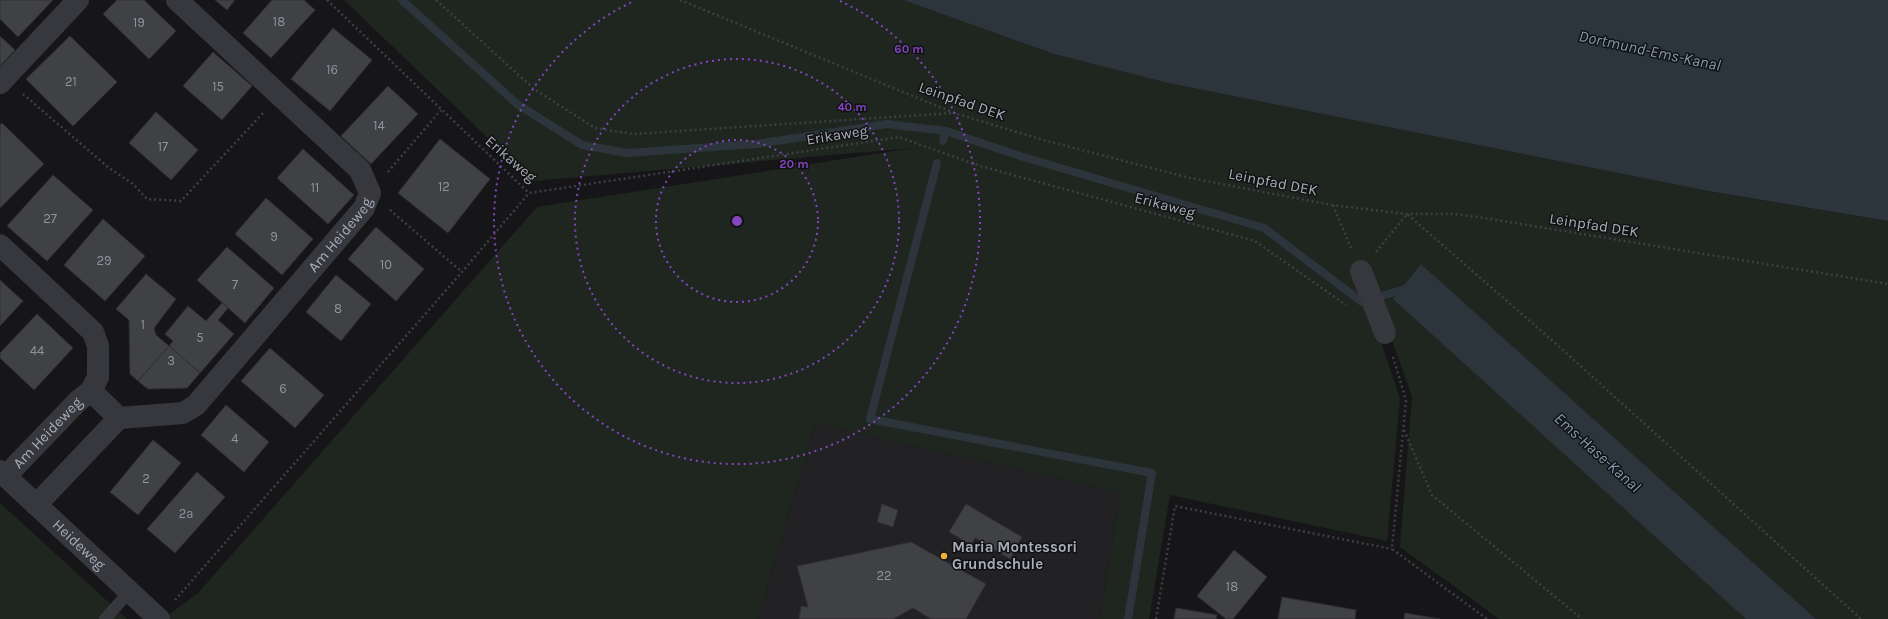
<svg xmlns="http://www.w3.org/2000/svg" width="1888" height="619" font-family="Karla,sans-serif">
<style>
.built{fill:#222225}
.green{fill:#1e261f}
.water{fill:#2c353c}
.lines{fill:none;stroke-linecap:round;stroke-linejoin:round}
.stream{stroke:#2c353c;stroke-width:8}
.building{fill:#404145;stroke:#303034}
.path{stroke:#3d3f44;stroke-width:2.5;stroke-dasharray:2 3;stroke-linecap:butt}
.service{stroke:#37383d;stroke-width:12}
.minor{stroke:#37383d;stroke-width:22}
.ring{fill:none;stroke:#8446be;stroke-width:2;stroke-dasharray:2 4}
.poi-dot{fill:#f2b134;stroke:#111113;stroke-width:1.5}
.labels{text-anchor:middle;stroke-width:3;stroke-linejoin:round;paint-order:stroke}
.number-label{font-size:13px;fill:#8e929b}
.street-label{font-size:15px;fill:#a8adb8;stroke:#111113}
.poi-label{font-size:15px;font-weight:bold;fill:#a8adb8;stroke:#111113;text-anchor:start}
.water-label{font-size:16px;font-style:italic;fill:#7f9bb3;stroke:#111113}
.centre{fill:#8446be;stroke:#111113;stroke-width:2}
.ring-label{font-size:12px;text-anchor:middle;font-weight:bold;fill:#8446be;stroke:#111113;stroke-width:3;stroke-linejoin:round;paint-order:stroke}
</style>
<rect width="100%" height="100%" fill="#161618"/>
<!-- built -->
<path class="built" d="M815 424 1120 492 1100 619H758Z"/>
<!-- green -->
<g class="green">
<path d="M344 0H903L1054 54 1168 83 1708 191 1888 221V619H1816L1421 264 1746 619H1499L1400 547 1412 397 1387 326 1382 345 1400 398 1387 541 1170 495 1149 619H1100L1120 492 815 424 758 619H163L198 593 537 207 913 148 533 181Z"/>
<path d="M0 503 127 619H0Z"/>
</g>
<!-- water -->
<g class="water">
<path d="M903 0H1888V221L1708 191 1168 83 1054 54Z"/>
<path d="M1421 264 1816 619H1746L1393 299Z"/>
</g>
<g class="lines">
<!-- stream -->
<g class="stream">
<path d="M402 0 517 104 582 145 627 153 756 144 887 124 946 131 1020 156 1264 228 1362 302 1411 287"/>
<path d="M943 141 946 131"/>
<path d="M937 163 870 419 1152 473 1128 619"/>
</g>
</g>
<!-- building -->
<g class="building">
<path d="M0 0H53L18 37 0 19Z"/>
<path d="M117 0H144L176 31 149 59 103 14Z"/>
<path d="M215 0H235L227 10Z"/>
<path d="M272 0H304L315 10 271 58 243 33Z"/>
<path d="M333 28 372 60 330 111 291 79Z"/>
<path d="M0 36 15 50 0 66Z"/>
<path d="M70 36 117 82 73 126 26 79Z"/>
<path d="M213 52 252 86 222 120 183 86Z"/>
<path d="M388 86 418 114 371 164 341 136Z"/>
<path d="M156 112 198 150 171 180 129 143Z"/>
<path d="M2 123 44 164 0 208V125Z"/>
<path d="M440 139 490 179 448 233 398 193Z"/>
<path d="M303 149 354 195 328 224 277 178Z"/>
<path d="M53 175 93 210 47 261 7 226Z"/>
<path d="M266 198 313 239 282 275 235 234Z"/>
<path d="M103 219 145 256 105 301 64 265Z"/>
<path d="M376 227 424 269 396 301 348 259Z"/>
<path d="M227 247 274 288 245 323 197 280Z"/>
<path d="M146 274 176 299 154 328 156 335 169 346 138 381 130 374 129 320 116 309Z"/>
<path d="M336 275 371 304 341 341 306 312Z"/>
<path d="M0 280 23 301 0 326Z"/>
<path d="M222 303 228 308 218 320 234 334 200 373 169 346 173 341 165 334 188 306 206 321Z"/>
<path d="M37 314 73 348 34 390 0 358V353Z"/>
<path d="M169 346 200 373 187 388 148 389 138 381Z"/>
<path d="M270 348 324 395 295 428 241 381Z"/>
<path d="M226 405 269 442 244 472 201 435Z"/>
<path d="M153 440 181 463 138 515 110 492Z"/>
<path d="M197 472 225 497 175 553 147 529Z"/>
<path d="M882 504 898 510 893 527 877 522Z"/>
<path d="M966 504 1022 537 1010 559 975 538 971 545 949 532Z"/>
<path d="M911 542 986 584 966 619H931L913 608 893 619H799L801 606 808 607 797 566Z"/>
<path d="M1234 550 1267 577 1233 619H1226L1197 596Z"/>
<path d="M1282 597 1356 610 1355 619H1278Z"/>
<path d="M1176 608 1217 615 1216 619H1174Z"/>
<path d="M1405 613 1440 619H1404Z"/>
</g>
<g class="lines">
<!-- path -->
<g class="path">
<path d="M327 0 529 193 899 137 980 166 1255 241 1346 305"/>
<path d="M436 0 534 89 595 128 633 134 953 113"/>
<path d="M680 0 954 113 1043 140 1190 178 1332 205 1407 214H1454L1478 217 1888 284"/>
<path d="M23 94 109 168 133 184 147 199 181 201 263 113"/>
<path d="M388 172 441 110"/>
<path d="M1333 205 1351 248"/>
<path d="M390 210 462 272"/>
<path d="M1376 252 1407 214 1555 343 1861 619"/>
<path d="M1393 357 1406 400 1392 549 1487 619"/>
<path d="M1404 430 1432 495 1582 619"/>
<path d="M175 600 462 272 529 193"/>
<path d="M1156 619 1175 506 1392 549"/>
</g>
<!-- service -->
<path class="service" d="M105 619 129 592"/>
<!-- minor -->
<g class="minor">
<path d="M0 83 78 0"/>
<path d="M0 245 93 332 98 346V377L91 391 119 418"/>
<path d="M1361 271 1385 333"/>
<path id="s1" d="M0 471 159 619"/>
<path id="s2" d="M6 476 78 401 91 391"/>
<path id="s3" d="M36 505 119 418 183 413 196 405 364 208 370 193 360 170 177 0"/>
</g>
</g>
<!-- distance rings -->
<g class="ring">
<circle cx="737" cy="221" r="81"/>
<circle cx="737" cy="221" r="162"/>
<path d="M840 1A243 243 0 1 1 634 1"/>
</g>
<!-- markers -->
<circle class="poi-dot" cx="944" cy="556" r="4"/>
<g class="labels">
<!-- number labels -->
<g class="number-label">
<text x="279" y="26">18</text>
<text x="139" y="27">19</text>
<text x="332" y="74">16</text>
<text x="71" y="86">21</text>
<text x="218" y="91">15</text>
<text x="379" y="130">14</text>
<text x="163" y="151">17</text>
<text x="444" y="191">12</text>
<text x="315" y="192">11</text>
<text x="50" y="223">27</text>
<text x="274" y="241">9</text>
<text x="104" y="265">29</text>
<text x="386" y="269">10</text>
<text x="235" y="289">7</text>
<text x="338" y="313">8</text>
<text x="143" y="329">1</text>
<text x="200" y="342">5</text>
<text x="37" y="355">44</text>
<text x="171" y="365">3</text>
<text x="283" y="393">6</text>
<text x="235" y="443">4</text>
<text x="146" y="483">2</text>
<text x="186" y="518">2a</text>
<text x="884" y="580">22</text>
<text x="1232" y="591">18</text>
</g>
<!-- street labels -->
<g class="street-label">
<text transform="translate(962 101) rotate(19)" y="5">Leinpfad DEK</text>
<text transform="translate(837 135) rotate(-9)" y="5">Erikaweg</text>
<text transform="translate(511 159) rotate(41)" y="5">Erikaweg</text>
<text transform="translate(1273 182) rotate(11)" y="5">Leinpfad DEK</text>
<text transform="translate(1165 205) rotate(15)" y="5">Erikaweg</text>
<text transform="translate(1594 225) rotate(9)" y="5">Leinpfad DEK</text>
<text dy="5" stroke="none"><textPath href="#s3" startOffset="423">Am Heideweg</textPath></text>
<text dy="5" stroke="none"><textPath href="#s2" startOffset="60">Am Heideweg</textPath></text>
<text dy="5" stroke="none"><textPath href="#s1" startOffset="108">Heideweg</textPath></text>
</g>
<!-- poi labels -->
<g class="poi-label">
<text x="952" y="552">Maria Montessori<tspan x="952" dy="17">Grundschule</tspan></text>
</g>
<!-- water labels -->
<g class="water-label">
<text transform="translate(1650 50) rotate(12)" y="6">Dortmund-Ems-Kanal</text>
<text transform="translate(1598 452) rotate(42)" y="6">Ems-Hase-Kanal</text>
</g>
</g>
<circle cx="737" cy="221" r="6" class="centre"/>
<g class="ring-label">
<text x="909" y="53">60 m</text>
<text x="852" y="111">40 m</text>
<text x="794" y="168">20 m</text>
</g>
</svg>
